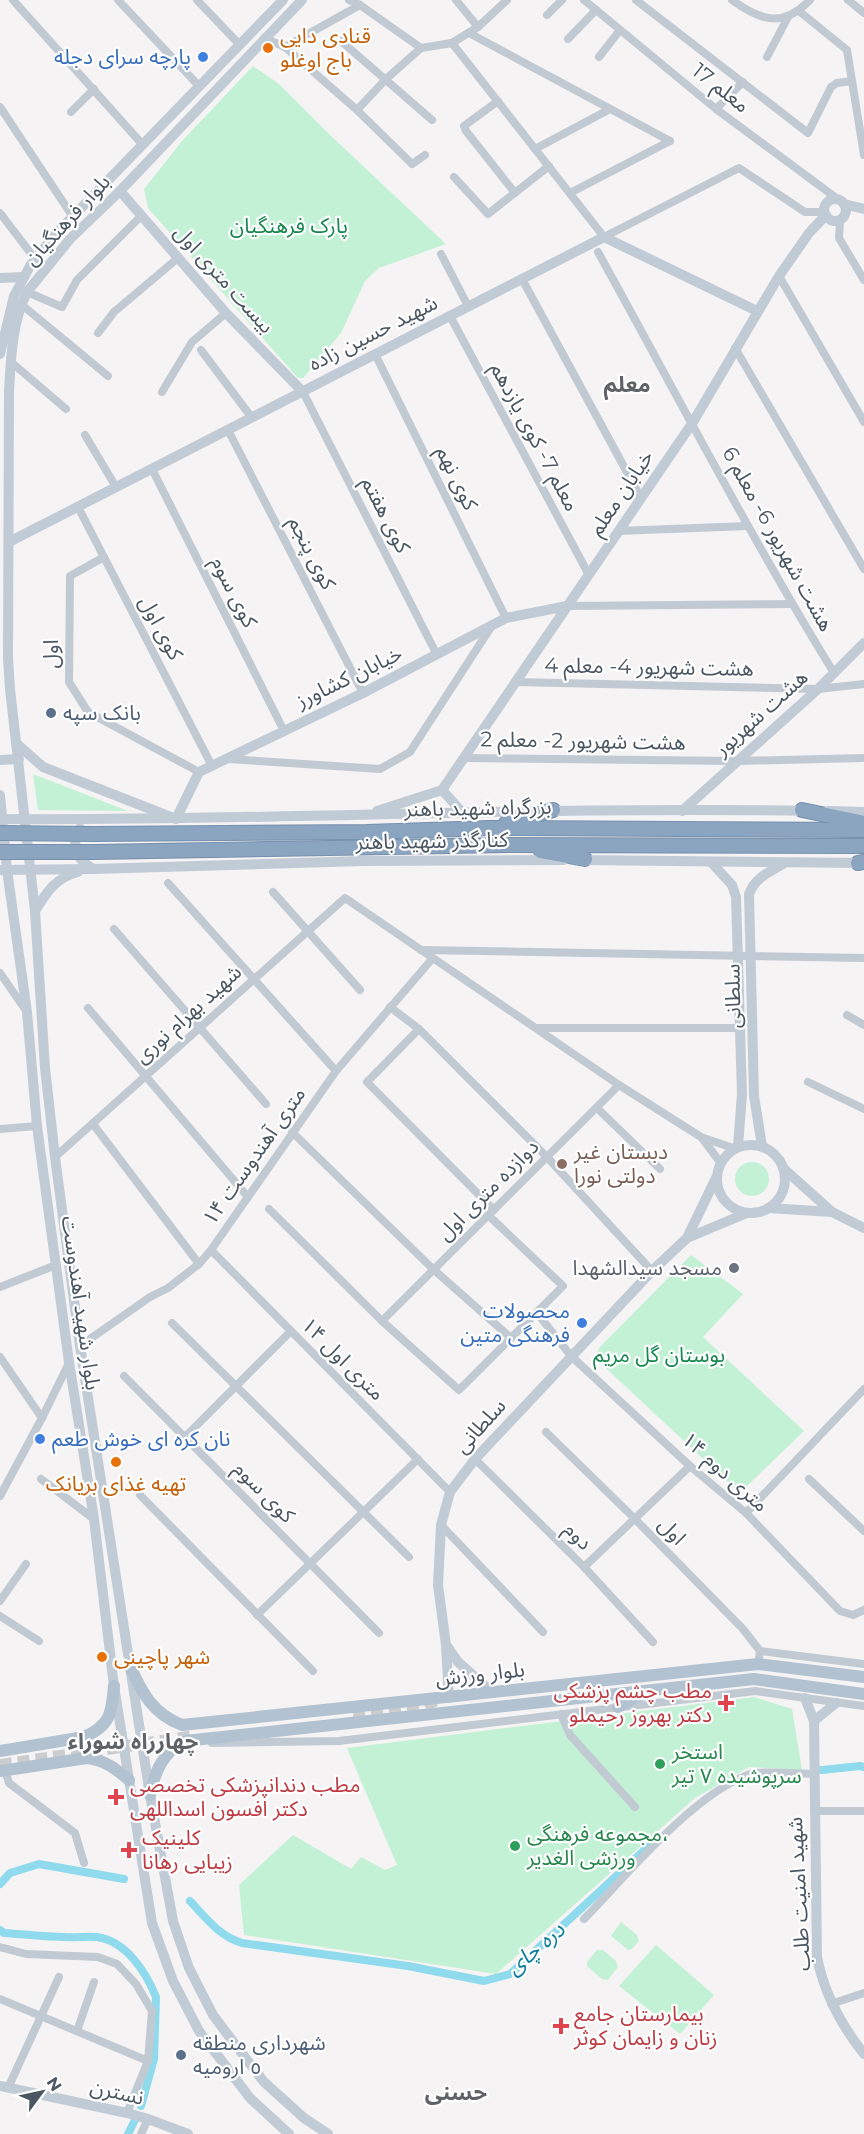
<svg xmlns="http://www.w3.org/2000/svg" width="864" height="2134" font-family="Montserrat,'Noto Sans Arabic',sans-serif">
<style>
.green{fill:#c3f1d5}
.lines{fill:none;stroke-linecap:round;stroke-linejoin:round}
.canal{stroke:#90daee;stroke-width:8}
.primary-tunnel{stroke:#caccce;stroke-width:12;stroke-dasharray:12 6;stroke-linecap:butt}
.highway-casing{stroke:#7690ad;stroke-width:16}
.street{stroke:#c1cad2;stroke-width:8}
.secondary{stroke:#c1cbd6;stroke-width:10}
.primary{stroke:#b3c2d1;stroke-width:12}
.highway{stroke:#8ba5c1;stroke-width:14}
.highway-bridge-casing{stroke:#7690ad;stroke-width:16;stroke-linecap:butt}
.highway-bridge{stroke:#8ba5c1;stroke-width:14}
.food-dot{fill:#e8710a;stroke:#fff;stroke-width:2}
.shop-dot{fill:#3f7fe0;stroke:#fff;stroke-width:2}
.service-dot{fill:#5c6f8a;stroke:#fff;stroke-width:2}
.education-dot{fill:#8d6e63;stroke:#fff;stroke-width:2}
.worship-dot{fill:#6b7280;stroke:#fff;stroke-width:2}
.health-dot{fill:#e0444e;stroke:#fff;stroke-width:2}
.leisure-dot{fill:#2e9e5b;stroke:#fff;stroke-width:2}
.labels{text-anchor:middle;stroke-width:4.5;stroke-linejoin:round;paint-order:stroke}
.food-label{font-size:21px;fill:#c56008;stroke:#fff;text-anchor:start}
.shop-label{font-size:21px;fill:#366cbe;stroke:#fff;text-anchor:end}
.street-label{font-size:21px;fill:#4a5661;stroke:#fff}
.park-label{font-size:21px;fill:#17864f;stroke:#fff}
.service-label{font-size:21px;fill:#4e5e75;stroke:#fff;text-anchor:start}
.education-label{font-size:21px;fill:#785e54;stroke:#fff;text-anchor:start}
.worship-label{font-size:21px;fill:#5b616d;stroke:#fff;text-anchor:end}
.health-label{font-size:21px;fill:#be3a42;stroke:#fff;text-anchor:start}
.leisure-label{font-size:21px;fill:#27864d;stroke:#fff;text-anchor:start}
.neighbourhood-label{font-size:22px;font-weight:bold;fill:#5f6368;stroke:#fff}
.water-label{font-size:22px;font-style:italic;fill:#0c7c9b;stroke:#fff}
</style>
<rect width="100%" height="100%" fill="#f5f3f3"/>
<!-- green -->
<g class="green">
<path d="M253 66 279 84 330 135 446 244 379 268 365 281 341 333 303 378H298L148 208 144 189 182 141Z"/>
<path d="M33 774 128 811 38 810Z"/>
<circle cx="752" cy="1179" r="17"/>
<path d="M691 1255 743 1294 703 1337 804 1431 747 1486H736L728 1482 595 1358 599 1348Z"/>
<path d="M754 1697 792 1709 802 1770 749 1767 695 1798 496 1974 244 1935 239 1885 293 1835 351 1869 361 1857 385 1870 397 1865 347 1748Z"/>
<path d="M621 1922 637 1935 639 1941 632 1949 628 1950 611 1936Z"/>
<path d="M656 1945 714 1995 680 2034 619 1986Z"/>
<path d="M597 1950H603L616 1961 618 1967 608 1980 602 1979 587 1966V1962Z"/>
</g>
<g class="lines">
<!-- canal -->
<g class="canal">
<path d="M822 1770 860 1766 864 1767"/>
<path d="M0 1884 10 1873 39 1864 124 1879"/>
<path d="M190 1901C206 1918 219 1936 242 1943L408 1966 484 1981 510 1974 650 1845"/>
<path d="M0 1930 4 1933C24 1934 44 1937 64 1937 75 1938 87 1936 97 1937 126 1941 146 1972 156 1997L154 2059 141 2106"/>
<path d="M128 2134 135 2120"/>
</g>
<!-- primary-tunnel -->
<g class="primary-tunnel">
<path d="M353 1713 423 1706 439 1699"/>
<path d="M0 1765 195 1736"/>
</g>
<defs>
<g id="highway">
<path d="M802 810 864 823"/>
<path d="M506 823 553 810"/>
<path d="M93 834 367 832 489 828 864 830"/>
<path d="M541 851 585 859"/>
<path d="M93 852 509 845 864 846"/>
<path d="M858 863 864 862"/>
</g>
</defs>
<!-- highway casing -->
<use href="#highway" class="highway-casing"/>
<!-- street -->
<g class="street">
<path d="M13 0 143 145"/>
<path d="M118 0 199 86"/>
<path d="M197 0 239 44"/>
<path d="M349 0 360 5 421 48"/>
<path d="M456 0 478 27"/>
<path d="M584 0 716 109 839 200"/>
<path d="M636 0 808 133 831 87 837 83 852 81"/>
<path d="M732 0C761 21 783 28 810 0"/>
<path d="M848 0 864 13"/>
<path d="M799 11 847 50 864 155"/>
<path d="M547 15 562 0"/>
<path d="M469 33 670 141"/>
<path d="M264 38 285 47 357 110 412 164 425 155"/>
<path d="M568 39 596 10"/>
<path d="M341 41 432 120"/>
<path d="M452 43 604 237 739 168 805 212H825"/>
<path d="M285 47 360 5"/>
<path d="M421 48 452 43 478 27 507 0"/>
<path d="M599 57 620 30"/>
<path d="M767 57 788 17"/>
<path d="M498 101 464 126 466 131 515 193"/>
<path d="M0 107 73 217"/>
<path d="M716 109 743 82"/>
<path d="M357 110 386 79 421 48"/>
<path d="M71 112 94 89"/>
<path d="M535 149 610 109"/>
<path d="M454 177 488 214 549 166"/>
<path d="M570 193 670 141"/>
<path d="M0 213 35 259"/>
<path d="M840 220 839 238 864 280"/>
<path d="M598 252C676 393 750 536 834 673"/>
<path d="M441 254 468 306"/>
<path d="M779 276 864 422"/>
<path d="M522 279 641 498"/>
<path d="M27 292 62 307 77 280 141 216"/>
<path d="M22 305 108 376"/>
<path d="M450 316 589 575"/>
<path d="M98 333 114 312 178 258"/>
<path d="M735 348 864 569"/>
<path d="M201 350 252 418"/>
<path d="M375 354 506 618"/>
<path d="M11 362 66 409"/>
<path d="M162 392 192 342 226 313"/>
<path d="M303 392 437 655"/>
<path d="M228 430 363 693"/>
<path d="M85 435 116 487"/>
<path d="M152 469 284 731"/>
<path d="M78 507 212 766"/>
<path d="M618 531 747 526"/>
<path d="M104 557 70 576 69 682 88 712 199 772"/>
<path d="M567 606 792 604"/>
<path d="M516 682 818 689 864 684"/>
<path d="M464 758 737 761 864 758"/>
<path d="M228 759 380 769 410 752 491 627"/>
<path d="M168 883 336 1071"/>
<path d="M273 892 360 990"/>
<path d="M114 929 266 1104"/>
<path d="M421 950 864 958"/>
<path d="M0 973 25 1009"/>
<path d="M390 1007 419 1029 547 1157 652 1271"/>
<path d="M88 1008 248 1197"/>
<path d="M847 1015 864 1025"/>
<path d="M537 1028H740"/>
<path d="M419 1029 367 1082 494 1210"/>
<path d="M808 1082 864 1109"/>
<path d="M597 1108 660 1169"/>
<path d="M93 1124 199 1264"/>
<path d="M0 1129 37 1126"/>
<path d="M292 1132 433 1269 511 1338"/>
<path d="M702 1138 720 1162"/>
<path d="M55 1157 345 898 619 1085 701 1137 733 1148"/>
<path d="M269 1209 382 1321 459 1390 563 1286 488 1215"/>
<path d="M211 1250 450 1492"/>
<path d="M0 1287 56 1265"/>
<path d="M537 1313 571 1356 690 1466 746 1513 840 1611 853 1615 864 1610"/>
<path d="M382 1321 619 1085"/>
<path d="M172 1323 409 1557"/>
<path d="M80 1346 150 1297 168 1288 199 1264 211 1250 336 1071 432 959"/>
<path d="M0 1357 42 1418"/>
<path d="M124 1376 379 1633"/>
<path d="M546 1432 635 1519 743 1629 760 1651 758 1664"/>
<path d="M185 1437 291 1331"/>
<path d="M475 1459 584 1567 653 1642"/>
<path d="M41 1479 94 1519"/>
<path d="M809 1479 864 1531"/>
<path d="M140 1495 313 1671"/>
<path d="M0 1496 42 1418 69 1363"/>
<path d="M746 1513 864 1389"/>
<path d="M441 1525 543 1632"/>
<path d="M584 1567 690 1466"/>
<path d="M0 1601 26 1564"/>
<path d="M257 1615 418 1459"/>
<path d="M0 1616 39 1641"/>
<path d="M760 1651 864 1664"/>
<path d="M561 1714 570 1735 635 1807"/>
<path d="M212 1743 339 1741 755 1691 864 1706"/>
<path d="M5 1770 9 1783 75 1833 84 1863"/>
<path d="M814 1811H864"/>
<path d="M584 1919C627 1875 693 1794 750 1774 762 1770 800 1774 815 1774"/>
<path d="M0 1947 26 1954 98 1957 117 1964 136 1984 152 2011 148 2061 127 2113"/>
<path d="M0 1999 148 2061"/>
<path d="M831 2004 864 1993"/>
<path d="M77 2031 94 1982"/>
<path d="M8 2088 59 1977"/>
<path d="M141 2134 148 2119"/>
</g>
<!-- secondary -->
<g class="secondary">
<path d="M302 0 120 191 70 239 27 292C12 322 11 358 9 391L8 659 10 689 35 911 45 1068 55 1157 80 1346 150 1795 173 1921 189 1968 213 2015 234 2043 264 2082 304 2118 328 2134"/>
<path d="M120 191 226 313 303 392"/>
<circle cx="835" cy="210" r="11"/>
<path d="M844 204 864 209"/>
<path d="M0 278 24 277"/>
<path d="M0 354 14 296 30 266 55 235 283 0"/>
<path d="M9 542 604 237 757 311"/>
<path d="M16 743 43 767 176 819 199 772 363 693 506 618 567 606"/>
<path d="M0 760 19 759"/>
<path d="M442 790 693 422 779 276 809 233 826 215"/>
<path d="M442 790 462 812"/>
<path d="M0 795 7 870 27 1012 37 1126 69 1362 94 1519 114 1686 152 1923 173 1981 199 2031 250 2098 289 2134"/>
<path d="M377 811 442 790"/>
<path d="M682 811 818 689 864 643"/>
<path d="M828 811 864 812"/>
<path d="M0 819C270 821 540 806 810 811"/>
<path d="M80 828C70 849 75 857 93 869"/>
<path d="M579 860 864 863"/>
<path d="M711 862 732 885 736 897 742 1094 738 1146"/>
<path d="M0 870 93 869 363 861 564 860"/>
<path d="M35 911C47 892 55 878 78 872"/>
<circle cx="751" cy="1179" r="34"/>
<path d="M762 1146 754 1096 749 894C755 878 769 872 783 864"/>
<path d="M783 1168 832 1212 864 1228"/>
<path d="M768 1208 832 1212"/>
<path d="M687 1238 747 1213"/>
<path d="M447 1646 458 1662 493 1693"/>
<path d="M449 1698 446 1645 438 1585 441 1525 450 1492 475 1459 652 1271 687 1238 716 1178"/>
<path d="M805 1698 814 1721 817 1957C824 1993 841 2025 864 2054"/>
<path d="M814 1721 836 1703"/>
<path d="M0 2086 127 2113 148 2119 188 2134"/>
</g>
<!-- primary -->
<g class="primary">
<path d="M130 1666C142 1693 153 1714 182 1725L758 1664 864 1677"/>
<path d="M618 1707 643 1693"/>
<path d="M0 1751 84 1737C110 1726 112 1713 114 1686"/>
<path d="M0 1771 87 1758C105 1760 116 1769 129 1780"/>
<path d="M150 1795C155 1771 163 1752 185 1741L754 1679 864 1694"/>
</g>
<!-- highway -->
<use href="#highway" class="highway"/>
<defs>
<g id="highway-bridge">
<path d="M0 833 93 834"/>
<path d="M0 852H93"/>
</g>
</defs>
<!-- highway-bridge casing -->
<use href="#highway-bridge" class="highway-bridge-casing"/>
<!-- highway-bridge -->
<use href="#highway-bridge" class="highway-bridge"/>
</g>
<!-- markers -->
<g class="food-dot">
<circle cx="268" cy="48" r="6"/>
<circle cx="116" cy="1462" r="6"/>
<circle cx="102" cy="1657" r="6"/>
</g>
<g class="shop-dot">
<circle cx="203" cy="57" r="6"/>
<circle cx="582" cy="1323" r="6"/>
<circle cx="40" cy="1439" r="6"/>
</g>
<g class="service-dot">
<circle cx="51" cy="713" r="6"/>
<circle cx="181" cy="2055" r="6"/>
</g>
<circle class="education-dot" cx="562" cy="1164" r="6"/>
<circle class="worship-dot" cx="734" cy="1268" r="6"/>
<g class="health-dot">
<path d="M723 1694h6v6h6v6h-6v6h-6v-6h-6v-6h6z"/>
<path d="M113 1788h6v6h6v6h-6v6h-6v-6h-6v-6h6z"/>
<path d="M126 1841h6v6h6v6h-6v6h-6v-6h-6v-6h6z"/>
<path d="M558 2017h6v6h6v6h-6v6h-6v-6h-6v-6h6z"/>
</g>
<g class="leisure-dot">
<circle cx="660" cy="1764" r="6"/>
<circle cx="515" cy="1846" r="6"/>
</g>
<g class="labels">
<!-- food labels -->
<g class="food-label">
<text x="280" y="43">قنادی دایی<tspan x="280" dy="24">باج اوغلو</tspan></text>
<text x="116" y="1491" text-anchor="middle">تهیه غذای بریانک</text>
<text x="114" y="1664">شهر پاچینی</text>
</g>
<!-- shop labels -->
<g class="shop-label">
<text x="191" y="64">پارچه سرای دجله</text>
<text x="570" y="1318">محصولات<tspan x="570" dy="24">فرهنگی متین</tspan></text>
<text x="52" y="1446" text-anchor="start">نان کره ای خوش طعم</text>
</g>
<!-- street labels -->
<g class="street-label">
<text transform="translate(721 88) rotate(38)" y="7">معلم 17</text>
<text transform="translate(67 220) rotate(-47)" y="7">بلوار فرهنگیان</text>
<text transform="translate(224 279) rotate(48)" y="7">بیست متری اول</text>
<text transform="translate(373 333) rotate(-27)" y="7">شهید حسین زاده</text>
<text transform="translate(535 437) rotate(62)" y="7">معلم 7- کوی یازدهم</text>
<text transform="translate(457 478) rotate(64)" y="7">کوی نهم</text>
<text transform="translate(621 493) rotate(-56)" y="7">خیابان معلم</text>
<text transform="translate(386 515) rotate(63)" y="7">کوی هفتم</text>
<text transform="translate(778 539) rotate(61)" y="7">هشت شهریور 6- معلم 6</text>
<text transform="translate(312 553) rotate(63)" y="7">کوی پنجم</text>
<text transform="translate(234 592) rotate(63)" y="7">کوی سوم</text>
<text transform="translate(161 628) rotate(62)" y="7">کوی اول</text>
<text transform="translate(51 654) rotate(-90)" y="7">اول</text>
<text transform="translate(649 667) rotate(1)" y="7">هشت شهریور 4- معلم 4</text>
<text transform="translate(349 677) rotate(-26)" y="7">خیابان کشاورز</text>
<text transform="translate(761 713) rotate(-42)" y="7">هشت شهریور</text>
<text transform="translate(583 741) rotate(1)" y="7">هشت شهریور 2- معلم 2</text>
<text transform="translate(478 808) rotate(-1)" y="7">بزرگراه شهید باهنر</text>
<text transform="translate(432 841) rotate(-1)" y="7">کنارگذر شهید باهنر</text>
<text transform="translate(733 996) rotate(-91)" y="7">سلطانی</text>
<text transform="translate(188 1014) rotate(-42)" y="7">شهید بهرام نوری</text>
<text transform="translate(254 1156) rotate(-55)" y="7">۱۴ متری آهندوست</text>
<text transform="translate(488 1190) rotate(-45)" y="7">دوازده متری اول</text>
<text transform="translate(81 1303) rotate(82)" y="7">بلوار شهید آهندوست</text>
<text transform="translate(343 1359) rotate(45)" y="7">۱۴ متری اول</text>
<text transform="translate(480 1426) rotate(-48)" y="7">سلطانی</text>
<text transform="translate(725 1472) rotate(42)" y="7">۱۴ متری دوم</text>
<text transform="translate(264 1492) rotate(45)" y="7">کوی سوم</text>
<text transform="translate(672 1531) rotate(46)" y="7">اول</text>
<text transform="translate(578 1536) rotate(45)" y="7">دوم</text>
<text transform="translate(480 1674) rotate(-6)" y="7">بلوار ورزش</text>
<text transform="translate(799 1894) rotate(-93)" y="7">شهید امنیت طلب</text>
<text transform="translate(117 2092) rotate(13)" y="7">نسترن</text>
</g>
<!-- park labels -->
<g class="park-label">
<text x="289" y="233">پارک فرهنگیان</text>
<text x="659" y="1362">بوستان گل مریم</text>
</g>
<!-- service labels -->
<g class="service-label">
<text x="63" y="720">بانک سپه</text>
<text x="193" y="2050">شهردارى منطقه<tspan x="193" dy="24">٥ ارومیه</tspan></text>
</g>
<!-- education labels -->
<g class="education-label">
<text x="574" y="1159">دبستان غیر<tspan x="574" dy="24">دولتی نورا</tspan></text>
</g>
<!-- worship labels -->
<g class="worship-label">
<text x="722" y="1275">مسجد سیدالشهدا</text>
</g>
<!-- health labels -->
<g class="health-label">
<text x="712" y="1698" text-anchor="end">مطب چشم پزشکی<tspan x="712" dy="24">دکتر بهروز رحیملو</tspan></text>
<text x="130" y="1792">مطب دندانپزشکی تخصصی<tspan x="130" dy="24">دکتر افسون اسداللهی</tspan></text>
<text x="142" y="1845">کلینیک<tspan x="142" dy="24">زیبایی رهانا</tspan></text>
<text x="574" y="2021">بیمارستان جامع<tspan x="574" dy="24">زنان و زایمان کوثر</tspan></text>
</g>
<!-- leisure labels -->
<g class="leisure-label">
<text x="672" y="1759">استخر<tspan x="672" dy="24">سرپوشیده ۷ تیر</tspan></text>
<text x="527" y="1841">مجموعه فرهنگی،<tspan x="527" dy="24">ورزشی الغدیر</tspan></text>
</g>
<!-- neighbourhood labels -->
<g class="neighbourhood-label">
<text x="627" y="392">معلم</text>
<text x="133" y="1749">چهارراه شوراء</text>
<text x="456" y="2100">حسنی</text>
</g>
<!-- water labels -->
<g class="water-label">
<text transform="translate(535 1948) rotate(-40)" y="8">دره چای</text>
</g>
</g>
<!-- north arrow -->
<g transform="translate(42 2092) rotate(57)" stroke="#ffffff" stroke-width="4.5" paint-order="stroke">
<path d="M0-4.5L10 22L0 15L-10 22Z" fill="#4a5661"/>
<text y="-9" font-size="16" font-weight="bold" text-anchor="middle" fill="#4a5661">N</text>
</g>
</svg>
